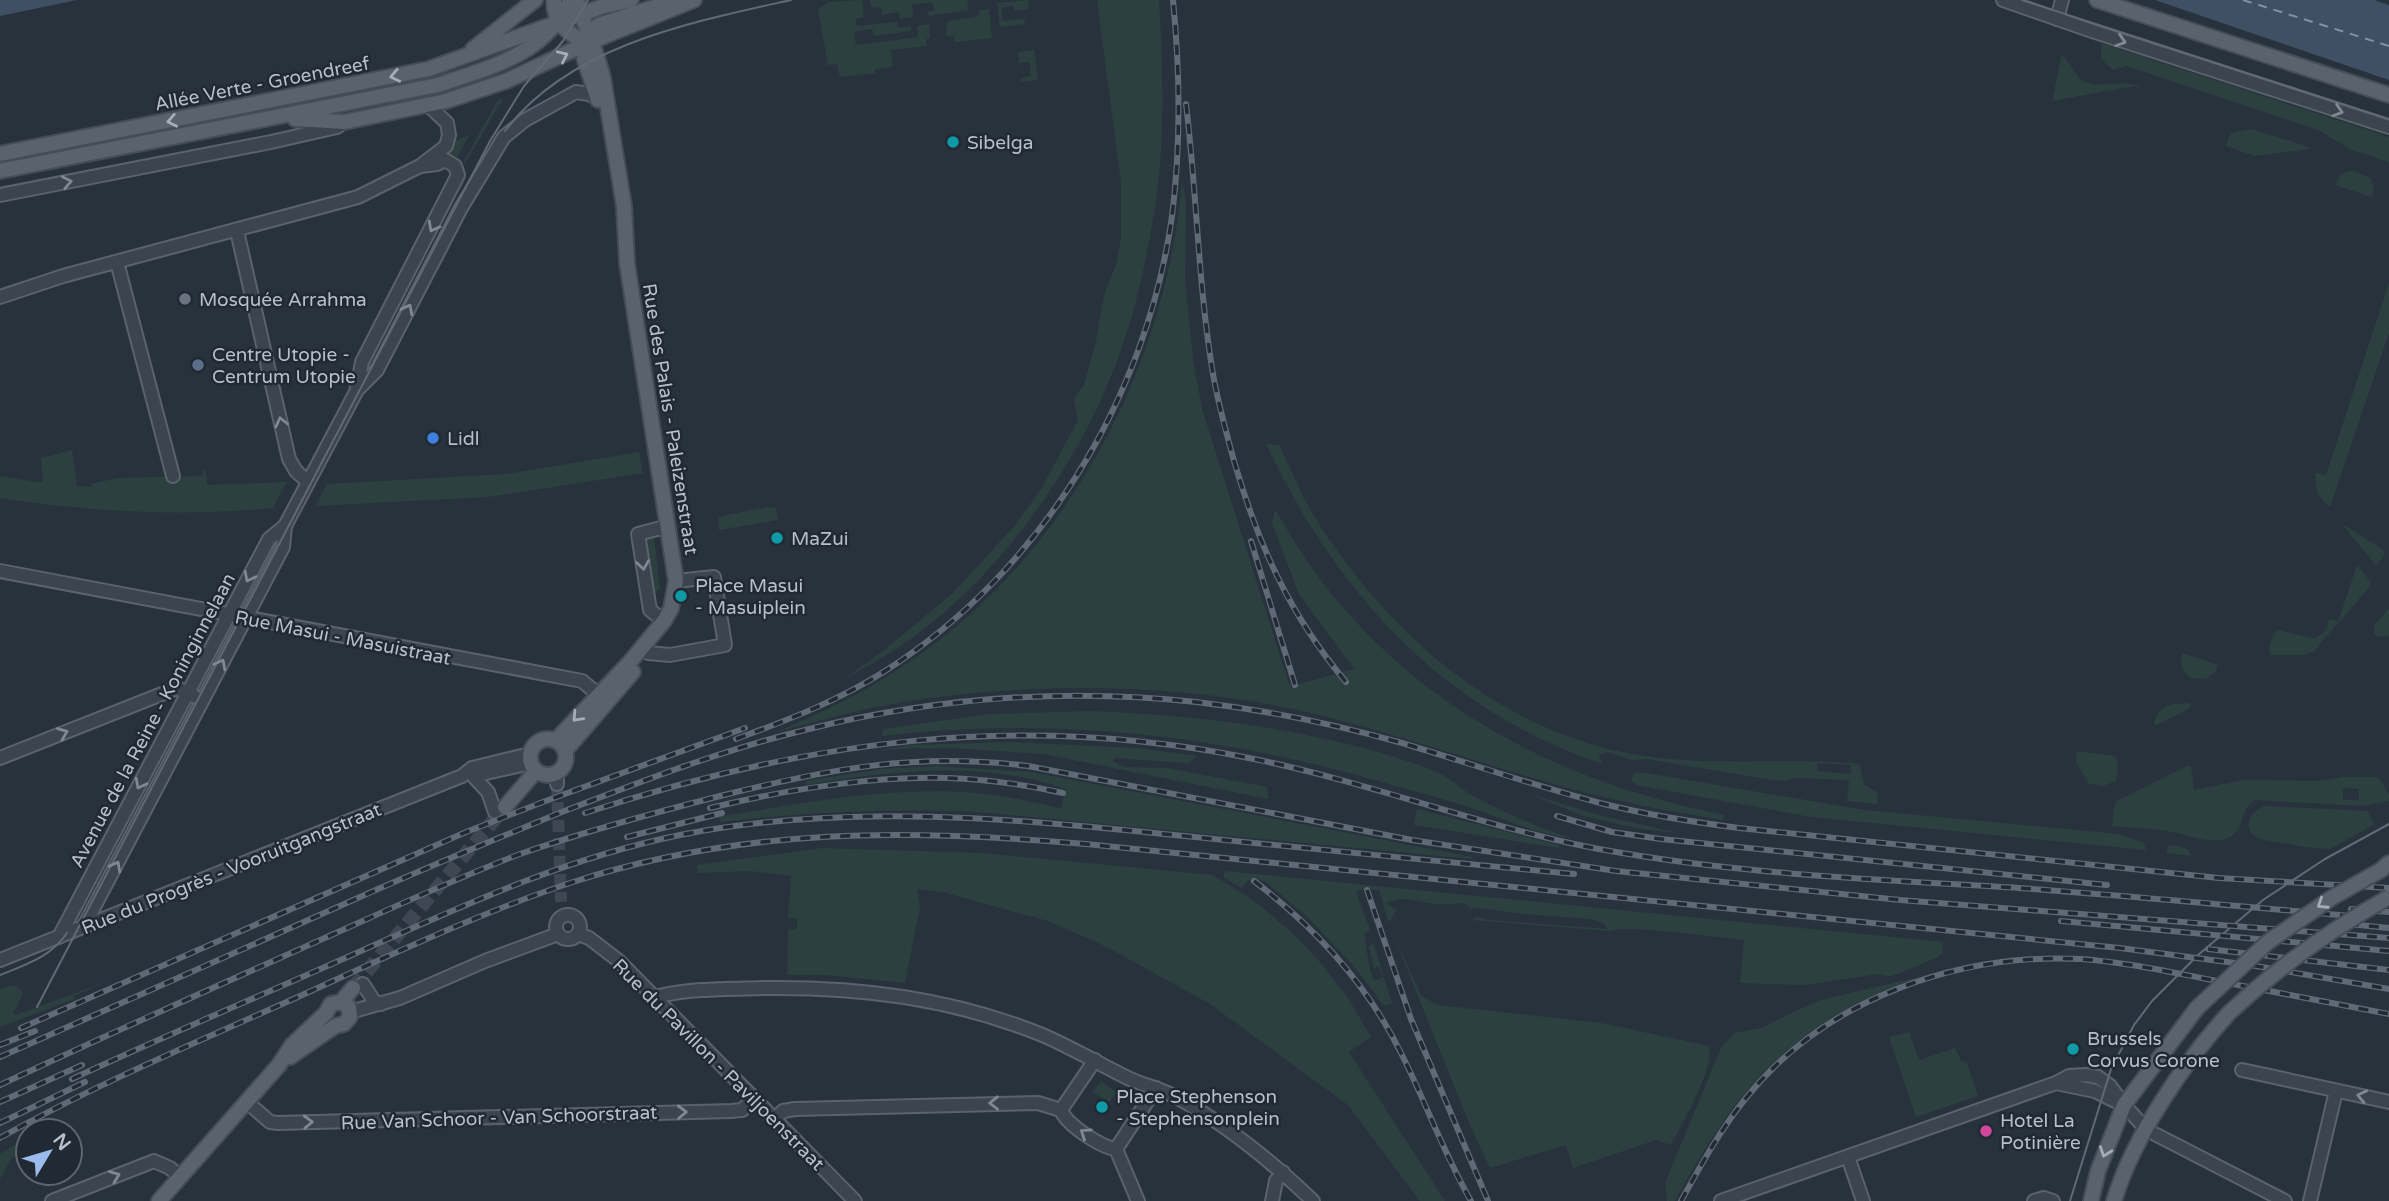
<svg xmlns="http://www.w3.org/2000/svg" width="2389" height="1201" font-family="'Varela Round',sans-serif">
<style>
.green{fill:#2d4040;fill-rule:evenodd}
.water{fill:#405064}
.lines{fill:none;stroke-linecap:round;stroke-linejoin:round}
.ferry{stroke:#7d91a7;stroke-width:2;stroke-dasharray:9 7;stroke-linecap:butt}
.minor-tunnel{stroke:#3e4752;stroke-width:12;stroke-dasharray:12 6;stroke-linecap:butt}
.major-tunnel{stroke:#3e4752;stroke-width:14;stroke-dasharray:14 7;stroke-linecap:butt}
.minor-casing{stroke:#5a626b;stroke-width:16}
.major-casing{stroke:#454d56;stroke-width:18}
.minor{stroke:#3c444d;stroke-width:12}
.major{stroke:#5a636d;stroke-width:14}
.tram{stroke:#606a76;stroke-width:2}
.rail-casing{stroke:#606a76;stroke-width:6}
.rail{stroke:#212932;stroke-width:3.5;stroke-dasharray:10;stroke-linecap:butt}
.major-bridge-casing{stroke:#454d56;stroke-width:18;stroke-linecap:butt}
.major-bridge{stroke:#5a636d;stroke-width:14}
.oneway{stroke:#808891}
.oneway2{stroke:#a5adb6}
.culture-dot{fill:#0f9aa8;stroke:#212932;stroke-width:2.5}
.worship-dot{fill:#6b7280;stroke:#212932;stroke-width:2.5}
.service-dot{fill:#5c6f8a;stroke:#212932;stroke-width:2.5}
.shop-dot{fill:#3f7fe0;stroke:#212932;stroke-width:2.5}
.hotel-dot{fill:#d1479c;stroke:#212932;stroke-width:2.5}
.labels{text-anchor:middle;stroke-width:5;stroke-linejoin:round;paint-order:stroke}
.street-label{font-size:19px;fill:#b8bfc8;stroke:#212932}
.poi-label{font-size:19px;fill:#b8bfc8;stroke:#212932;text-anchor:start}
</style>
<rect width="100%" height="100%" fill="#28323d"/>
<!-- green -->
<g class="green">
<path d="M862 0 864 17 855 19 857 26 897 22 898 28 911 26V31L874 36 872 29 854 32 856 45 918 37 917 26 929 24 930 38 926 39 927 46 891 50 893 67 875 69V73L840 77 837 64 828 65 818 9 828 2Z"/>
<path d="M870 0H967L969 10 928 16V12L934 10 932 2 912 5 913 17 900 19 899 12 882 15 881 7 872 8Z"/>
<path d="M1028 0 1029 9 1014 11 1013 6 1001 8 1003 21 1024 19 1025 24 1000 27 997 3Z"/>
<path d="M1097 0H1159C1163 63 1165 139 1156 201 1149 246 1140 292 1126 335 1090 449 1007 571 909 640 887 656 864 668 841 681L879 654 953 593 1016 524 1043 486 1078 420 1074 399 1084 385 1096 341 1104 295 1116 265 1121 238V183Z"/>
<path d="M989 9 992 38 955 42 954 36H946L948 21 979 16V10Z"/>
<path d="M2101 43 2389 137V162L2352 150 2318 130 2127 66 2113 70 2101 59Z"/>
<path d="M1034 50 1038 80 1021 82V78L1031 76 1029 62 1019 63 1018 52Z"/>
<path d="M2062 54C2069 62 2073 73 2082 80 2099 91 2126 77 2141 88L2134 86 2052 101Z"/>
<path d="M501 99 502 100 464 165V161L498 100Z"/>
<path d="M2251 129 2309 147 2310 149 2255 156 2226 146 2230 133Z"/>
<path d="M469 135 457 157 446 153 451 143Z"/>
<path d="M2352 170 2370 178 2374 188 2372 197 2335 185 2341 174Z"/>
<path d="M1182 181 1186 201 1185 279 1193 360 1202 409 1289 684 1296 685 1354 669 1299 594 1272 523 1275 510C1287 528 1297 547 1309 564 1409 705 1558 782 1724 815L1723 820C1683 813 1643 807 1604 797 1495 771 1392 729 1283 707 1156 681 998 682 872 708 839 715 807 724 774 733 826 711 874 688 919 655 1070 549 1167 364 1182 181Z"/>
<path d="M2389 283V333L2330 507C2318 499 2314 487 2316 473L2326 475Z"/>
<path d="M1266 444 1279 445C1293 473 1305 504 1323 530 1396 642 1509 736 1644 756 1713 766 1783 758 1852 763L1860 765 1864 784 1878 793 1877 804 1847 801 1849 780 1795 778 1787 781 1773 780 1647 759 1631 760 1607 752 1600 755 1599 758 1603 764C1443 710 1337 594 1266 444ZM1817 763 1851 765V774L1817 771Z"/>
<path d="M72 450 77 486 92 487V484L117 478 203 476V471L206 470 207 485 287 482 273 508C182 517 91 512 0 498V476L43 483 41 458Z"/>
<path d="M639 452 643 473 488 497 315 506 327 484 506 474Z"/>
<path d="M768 507 776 508 778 520 719 530 718 517Z"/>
<path d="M2341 523 2383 550 2385 554 2376 565Z"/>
<path d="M654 537 660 588 652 596 645 538Z"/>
<path d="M2357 565 2370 581 2371 585 2313 652 2303 655H2270C2268 648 2272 634 2278 630L2315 639 2326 630 2330 619 2338 622Z"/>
<path d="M2389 608V636L2378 637 2374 633V626Z"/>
<path d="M2182 653 2218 665 2216 671 2206 679 2191 678C2182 672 2179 663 2182 653Z"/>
<path d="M2188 703 2191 705 2190 708 2156 725 2154 724C2159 705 2170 704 2188 703Z"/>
<path d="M1092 711C1207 716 1324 730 1433 770 1447 776 1460 788 1473 796 1505 813 1536 827 1571 838 1539 835 1510 821 1480 811 1440 797 1398 787 1357 775 1202 733 1042 717 882 736L883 729 989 714Z"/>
<path d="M1010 742 1137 748 1198 756 1189 763 1114 758 1113 761 1124 767 1167 768 1267 787 1268 799 1044 754 952 748H915L874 751 910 745Z"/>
<path d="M2077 751 2115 756 2118 762 2116 781 2103 786 2088 783 2076 761Z"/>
<path d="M2189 765 2191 768 2194 790 2243 780 2320 781 2343 777H2378L2389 794V801L2363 806 2255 800C2240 808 2245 826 2232 836 2216 847 2189 835 2173 832 2153 828 2132 828 2112 826L2114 806 2117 801ZM2343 788 2359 789V800H2343Z"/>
<path d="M938 766 1031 772 1473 857V859L979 812C892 808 807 812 720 822L719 817C803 803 890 786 976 793 1004 795 1033 803 1061 808L1066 789C984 760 891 770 806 785V781L882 769Z"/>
<path d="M1635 773H1646L1865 810 2119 834 2144 843 2146 850 1811 817 1636 785 1631 779Z"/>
<path d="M1527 793 1599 815 1678 833 1641 829 1583 816Z"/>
<path d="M2263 806 2367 811 2375 824 2330 849 2306 847 2259 839 2251 833 2248 826 2251 816Z"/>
<path d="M1417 809 1559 845V848L1414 825Z"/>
<path d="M2175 845 2189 850 2191 856 2166 853 2168 846Z"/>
<path d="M822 848 982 853 1213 875 1253 900 1289 930 1319 961 1346 995 1371 1037 1349 1052 1445 1201H1420L1348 1105 1210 1004 1107 947 1048 921 942 892 917 889 920 907 905 983 826 975H787L788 930 797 929V918H788L791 876 751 871 698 873 697 865Z"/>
<path d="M1224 871 1943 942C1943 945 1943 952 1942 954 1940 957 1895 976 1890 976 1888 976 1882 975 1879 974L1805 985 1740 983 1744 940C1723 938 1623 924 1610 931L1471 920 1477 917 1488 920 1608 929 1603 923 1590 919 1523 914 1479 908 1471 909 1464 903C1455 903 1445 905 1436 904 1419 903 1403 894 1386 903L1397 910 1389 923 1379 890 1363 889 1356 892 1370 930 1364 934 1370 970 1374 981 1383 977 1378 966 1374 968 1369 947 1373 942 1392 1003 1384 1006 1353 965 1306 916 1265 881 1248 880 1242 888 1224 878Z"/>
<path d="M1393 934 1421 995 1437 1005 1601 1023 1709 1046C1715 1068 1682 1124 1671 1145L1656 1140 1573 1168 1566 1145 1490 1168 1467 1118Z"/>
<path d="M1918 977C1791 1025 1739 1083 1675 1201H1667L1665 1183 1721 1048 1734 1033 1761 1028 1817 1001Z"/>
<path d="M105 982 67 999 74 996 75 999 0 1027V989L14 985 22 991 23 994 13 1014 16 1015Z"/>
<path d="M1909 1032 1919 1060 1955 1048 1961 1061 1967 1063 1978 1096 1916 1117 1889 1037Z"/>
<path d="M1101 1081 1116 1092 1109 1103 1093 1092Z"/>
<path d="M28 1137V1142L10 1160 0 1179V1154Z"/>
</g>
<!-- water -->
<g class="water">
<path d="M0 0H77L0 16Z"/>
<path d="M2155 0H2374L2389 5V80Z"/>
</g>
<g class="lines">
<!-- ferry -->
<path class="ferry" d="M2243 0 2389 46"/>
<!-- minor-tunnel -->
<path class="minor-tunnel" d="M557 784 561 902"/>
<!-- major-tunnel -->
<path class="major-tunnel" d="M353 988 505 807"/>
<defs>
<g id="minor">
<path d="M2003 0 2092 31 2389 127"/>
<path d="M2057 19 2062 0"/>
<path d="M0 195 271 142 337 127 344 122"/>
<path d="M237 231 289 459 296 471 308 482"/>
<path d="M117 262 173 476"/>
<path d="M0 297 63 276 358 197 420 166 446 146 449 135 447 123 428 105"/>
<path d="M357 390 377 370 461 208 504 137 525 120 576 92 589 94 598 99"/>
<path d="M0 571 582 681 599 695"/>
<path d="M664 621 650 610 638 534 657 529 669 528"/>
<path d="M648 653 670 655 725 645 714 577 676 581"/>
<path d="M0 758 177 688 194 696"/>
<path d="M477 775 531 763"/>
<path d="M473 776 488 792 495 812"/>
<path d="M557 784V773"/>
<circle cx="568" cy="927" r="12"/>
<path d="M84 926 283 547 285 526 356 392 362 362 458 175 455 166 445 160 437 164 420 166"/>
<path d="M578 934 589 938 619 961 855 1201"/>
<path d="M59 937 269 539 285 526"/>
<path d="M0 960 462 776 472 768 530 754"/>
<path d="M363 984 374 1001 381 1004"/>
<path d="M655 997C691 988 728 989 765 988 860 987 950 998 1040 1034 1071 1047 1099 1064 1130 1079 1144 1085 1160 1089 1174 1096 1225 1123 1271 1161 1313 1201"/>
<path d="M350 1012 400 998 485 961 558 934"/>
<path d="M2242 1070 2389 1102"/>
<path d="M2056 1083 2095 1091 2121 1104"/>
<path d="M247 1102 270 1122 278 1123 731 1111 742 1110 754 1099"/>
<path d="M1061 1110C1066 1124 1100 1147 1116 1149"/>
<path d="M1061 1110 1095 1060"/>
<path d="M775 1119 783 1111 795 1109 1038 1103 1061 1110"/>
<path d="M1116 1149 1156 1088"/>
<path d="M1116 1149 1138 1201"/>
<path d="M1848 1157 1863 1201"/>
<path d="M52 1201 154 1161 170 1168 180 1177"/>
<path d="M1272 1201 1276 1181 1283 1172"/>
<path d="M1721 1201 2056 1083 2069 1076 2086 1075 2098 1077 2110 1086 2124 1105 2147 1130 2285 1201"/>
<path d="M2034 1201 2044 1198 2053 1201"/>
<path d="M2310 1201 2336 1091"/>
</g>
<g id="major">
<path d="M554 0C553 21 569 38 590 42"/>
<path d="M2097 0 2389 95"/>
<path d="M588 37 599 25 670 2"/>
<path d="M590 42 584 58 598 100"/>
<path d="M473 49 535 0"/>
<path d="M295 119 344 122 446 101 506 81 590 42 694 0"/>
<path d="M0 154 429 69 601 7 631 0"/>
<path d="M0 171 438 85C493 66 542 56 571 0"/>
<circle cx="548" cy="757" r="18"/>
<path d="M556 740 630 662 664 621 671 609 676 581 627 263 624 206 603 78C597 52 585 27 577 0"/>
<path d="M565 751 633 672"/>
<path d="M505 807 536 771"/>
<path d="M2381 870 2389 863"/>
<path d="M290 1057 335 1026 344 1024 350 1017 349 1007 341 1002"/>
<path d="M159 1201 279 1065 292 1045 326 1013 331 1004 341 1002 353 988"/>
<path d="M2091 1201 2098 1171 2124 1105 2197 1008"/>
<path d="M2114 1201C2133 1137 2185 1061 2229 1013"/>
</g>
</defs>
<!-- minor casing -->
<use href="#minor" class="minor-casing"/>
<!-- major casing -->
<use href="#major" class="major-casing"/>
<!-- minor -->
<use href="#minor" class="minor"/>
<!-- major -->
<use href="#major" class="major"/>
<!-- tram -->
<g class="tram">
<path d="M2022 0 2389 119"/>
<path d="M505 131C570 45 692 22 791 0"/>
<path d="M0 975C25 965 51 957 67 933"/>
<path d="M37 1007 490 141 524 86 563 41 588 0"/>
<path d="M2070 1201 2111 1069 2134 1025 2152 1001 2198 955 2263 900 2325 859 2389 824"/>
</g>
<defs>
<g id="rail">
<path d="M1186 104C1197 194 1198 285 1213 374 1218 403 1226 432 1234 461 1259 546 1289 614 1346 682"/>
<path d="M1251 541 1295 685"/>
<path d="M736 739C788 720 838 701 885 671 1040 573 1147 397 1172 216 1181 145 1180 71 1173 0"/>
<path d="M710 808C788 789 887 773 967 779 1000 781 1031 786 1063 793"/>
<path d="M585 813C809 740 1021 711 1254 759 1378 784 1497 833 1622 853 1754 875 1886 880 2019 888 2133 896 2248 907 2362 917"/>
<path d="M1557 816 1612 832 1661 839 2107 885"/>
<path d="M627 837 722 813"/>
<path d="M1254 881C1316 928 1368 985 1402 1055 1426 1103 1444 1154 1471 1201"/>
<path d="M1367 890 1411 1019 1488 1201"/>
<path d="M2351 909 2389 912"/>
<path d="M2061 921 2389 951"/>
<path d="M2349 924 2389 928"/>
<path d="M2208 949 2389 970"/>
<path d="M21 1028 466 832 543 802 745 728"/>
<path d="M0 1045 35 1031"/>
<path d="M0 1057C117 1005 234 953 351 901 421 870 491 841 562 812 642 781 722 750 805 730 932 698 1065 688 1196 702 1266 710 1334 724 1402 743 1469 763 1535 786 1604 804 1648 815 1693 822 1739 828L2219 878 2389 888"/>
<path d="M72 1079C162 1037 253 999 343 959 453 910 561 859 680 835 848 802 1016 819 1185 836 1315 849 1444 862 1574 874"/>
<path d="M0 1085C102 1037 206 991 309 945 379 914 449 881 520 854 586 831 653 813 720 796 829 769 915 752 1028 766L1412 840 1616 871 1900 900 2389 938"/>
<path d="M0 1102 82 1065"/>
<path d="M0 1123 85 1082"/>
<path d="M0 1138C94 1085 193 1044 291 1000 384 958 476 914 573 882 744 827 909 829 1086 844L2120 948 2250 965 2389 989"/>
<path d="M1681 1201C1701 1165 1720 1130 1746 1098 1825 999 1957 953 2081 959 2125 962 2169 972 2212 980 2271 991 2330 1003 2389 1014"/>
</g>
</defs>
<!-- rail casing -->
<use href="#rail" class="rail-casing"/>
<!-- rail -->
<use href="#rail" class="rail"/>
<defs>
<g id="major-bridge">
<path d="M2197 1008 2268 942 2333 897 2381 870"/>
<path d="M2229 1013C2278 967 2330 930 2389 897"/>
</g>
</defs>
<!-- major-bridge casing -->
<use href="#major-bridge" class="major-bridge-casing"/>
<!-- major-bridge -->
<use href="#major-bridge" class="major-bridge"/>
</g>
<!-- one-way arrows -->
<defs><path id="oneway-chevron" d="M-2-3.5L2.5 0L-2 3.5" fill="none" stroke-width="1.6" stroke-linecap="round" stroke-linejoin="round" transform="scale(1.75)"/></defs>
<g class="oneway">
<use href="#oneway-chevron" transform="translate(2121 41) rotate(18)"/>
<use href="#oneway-chevron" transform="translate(2338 111) rotate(18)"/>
<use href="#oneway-chevron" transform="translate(67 182) rotate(-11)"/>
<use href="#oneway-chevron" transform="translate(433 227) rotate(118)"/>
<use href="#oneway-chevron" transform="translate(408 309) rotate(-63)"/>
<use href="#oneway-chevron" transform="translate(281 422) rotate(-103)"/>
<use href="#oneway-chevron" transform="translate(643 565) rotate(82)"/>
<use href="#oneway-chevron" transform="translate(249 577) rotate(117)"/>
<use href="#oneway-chevron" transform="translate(221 664) rotate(-63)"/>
<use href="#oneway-chevron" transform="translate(63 733) rotate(-22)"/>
<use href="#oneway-chevron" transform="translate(140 784) rotate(117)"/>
<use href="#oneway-chevron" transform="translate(116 866) rotate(-62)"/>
<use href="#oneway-chevron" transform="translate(2362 1096) rotate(-167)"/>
<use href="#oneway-chevron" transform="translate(994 1103) rotate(179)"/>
<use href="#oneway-chevron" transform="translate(682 1112) rotate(-2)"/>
<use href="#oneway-chevron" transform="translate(308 1122) rotate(-2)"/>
<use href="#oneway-chevron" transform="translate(1085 1133) rotate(-146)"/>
<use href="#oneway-chevron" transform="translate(115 1176) rotate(-21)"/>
</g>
<g class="oneway2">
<use href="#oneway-chevron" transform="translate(563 56) rotate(-25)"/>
<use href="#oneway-chevron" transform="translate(395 76) rotate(168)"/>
<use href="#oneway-chevron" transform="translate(172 121) rotate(169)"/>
<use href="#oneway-chevron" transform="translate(577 717) rotate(133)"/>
<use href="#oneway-chevron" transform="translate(2322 904) rotate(147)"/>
<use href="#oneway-chevron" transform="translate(2105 1152) rotate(110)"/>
</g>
<!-- markers -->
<g class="culture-dot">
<circle cx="953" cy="142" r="7"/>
<circle cx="777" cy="538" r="7"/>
<circle cx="681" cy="596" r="7"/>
<circle cx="2073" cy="1049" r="7"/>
<circle cx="1102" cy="1107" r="7"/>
</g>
<circle class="worship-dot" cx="185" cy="299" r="7"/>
<circle class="service-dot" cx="198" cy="365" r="7"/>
<circle class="shop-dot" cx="433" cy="438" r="7"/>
<circle class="hotel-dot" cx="1986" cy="1131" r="7"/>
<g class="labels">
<!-- street labels -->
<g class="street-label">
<text transform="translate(262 83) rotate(-11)" y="7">Allée Verte - Groendreef</text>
<text transform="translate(671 419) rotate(81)" y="7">Rue des Palais - Paleizenstraat</text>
<text transform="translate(343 637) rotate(11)" y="7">Rue Masui - Masuistraat</text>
<text transform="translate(152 720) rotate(-62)" y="7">Avenue de la Reine - Koninginnelaan</text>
<text transform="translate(231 868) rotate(-22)" y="7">Rue du Progrès - Vooruitgangstraat</text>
<text transform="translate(719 1064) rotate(45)" y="7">Rue du Pavillon - Paviljoenstraat</text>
<text transform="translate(499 1117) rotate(-2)" y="7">Rue Van Schoor - Van Schoorstraat</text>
</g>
<!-- poi labels -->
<g class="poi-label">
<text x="967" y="149">Sibelga</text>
<text x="199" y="306">Mosquée Arrahma</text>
<text x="212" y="361">Centre Utopie -<tspan x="212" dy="22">Centrum Utopie</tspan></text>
<text x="447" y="445">Lidl</text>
<text x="791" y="545">MaZui</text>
<text x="695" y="592">Place Masui<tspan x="695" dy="22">- Masuiplein</tspan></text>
<text x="2087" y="1045">Brussels<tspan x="2087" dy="22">Corvus Corone</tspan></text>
<text x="1116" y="1103">Place Stephenson<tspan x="1116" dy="22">- Stephensonplein</tspan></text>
<text x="2000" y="1127">Hotel La<tspan x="2000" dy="22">Potinière</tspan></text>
</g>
</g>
<!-- north arrow -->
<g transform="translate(49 1152) rotate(52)"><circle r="33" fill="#212932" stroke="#5d656e" stroke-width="2"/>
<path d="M0-5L12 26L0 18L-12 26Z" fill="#99bcec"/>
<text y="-10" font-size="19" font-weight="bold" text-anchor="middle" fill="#b8bfc8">N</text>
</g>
</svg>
